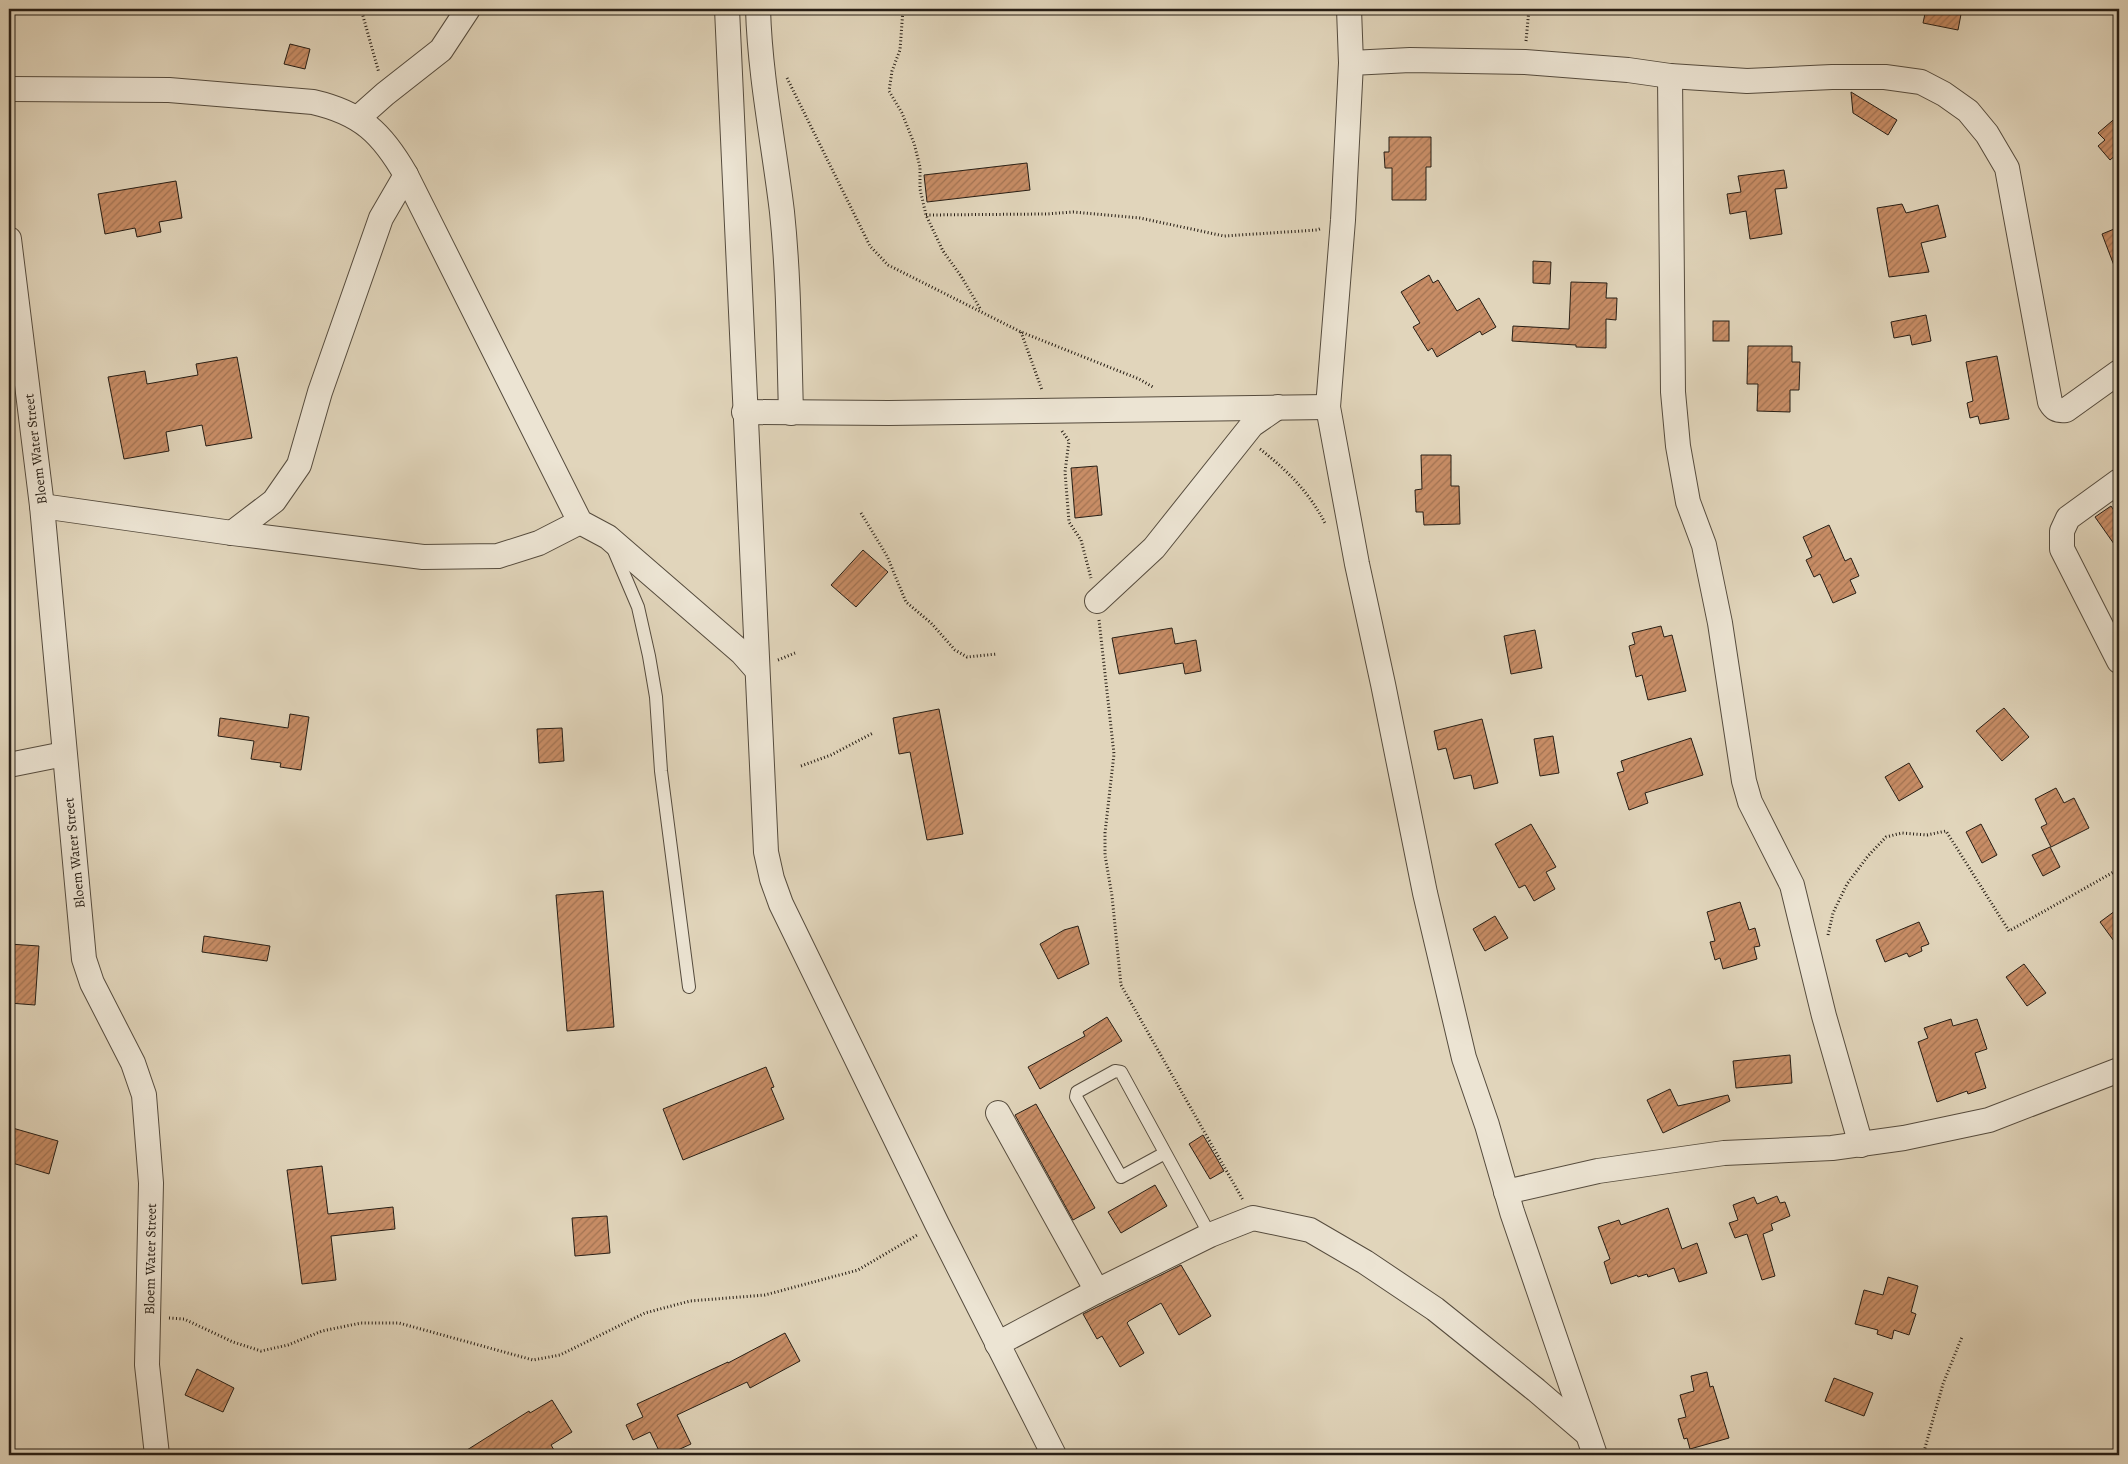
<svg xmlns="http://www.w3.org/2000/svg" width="2128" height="1464" font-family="Alegreya,serif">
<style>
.building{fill:url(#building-hatch);stroke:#271e15}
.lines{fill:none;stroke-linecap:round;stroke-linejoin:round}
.lane-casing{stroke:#564c3e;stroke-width:14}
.street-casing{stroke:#564c3e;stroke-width:26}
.path{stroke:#271e15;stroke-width:3;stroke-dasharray:1 2.5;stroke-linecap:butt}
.lane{stroke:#ece4d3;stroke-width:12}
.street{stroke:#ece4d3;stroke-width:24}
.labels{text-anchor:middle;stroke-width:4;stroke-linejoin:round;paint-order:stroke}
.street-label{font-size:14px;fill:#271e15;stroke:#ece4d3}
</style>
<defs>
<pattern id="building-hatch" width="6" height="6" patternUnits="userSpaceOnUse" patternTransform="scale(1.25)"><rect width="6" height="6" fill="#c88d66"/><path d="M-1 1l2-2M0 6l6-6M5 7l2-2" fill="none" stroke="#a27353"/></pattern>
</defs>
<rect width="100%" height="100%" fill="#e1d5bb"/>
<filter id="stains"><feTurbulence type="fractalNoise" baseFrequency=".004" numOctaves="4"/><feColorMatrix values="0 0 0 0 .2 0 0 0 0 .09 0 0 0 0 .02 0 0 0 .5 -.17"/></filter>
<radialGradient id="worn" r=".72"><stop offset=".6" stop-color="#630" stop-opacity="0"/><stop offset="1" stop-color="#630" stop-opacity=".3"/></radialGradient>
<!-- building -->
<g class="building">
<path d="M1926 9H1962L1958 30 1923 23Z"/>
<path d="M290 44 310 49 305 69 284 64Z"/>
<path d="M1851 92 1897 120 1888 135 1853 113Z"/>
<path d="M2119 115V157L2117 154 2110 160 2098 146 2105 140 2098 133Z"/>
<path d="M1389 137H1431V167H1426V200H1392V168H1385L1384 152H1389Z"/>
<path d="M1027 163 1030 190 927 202 924 175Z"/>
<path d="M1784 170 1787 188 1775 189 1782 234 1750 239 1746 211 1730 214 1727 194 1741 192 1738 176Z"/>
<path d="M176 181 182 218 159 222 161 232 137 237 135 228 105 234 98 194Z"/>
<path d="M1902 204 1906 213 1938 205 1946 237 1921 243 1929 272 1889 277 1877 208Z"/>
<path d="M2119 227V276H2118L2102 234Z"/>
<path d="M1533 261 1551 262 1550 284 1533 283Z"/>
<path d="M1429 275 1433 283 1438 280 1457 311 1479 298 1496 327 1482 335 1480 331 1437 357 1432 348 1428 351 1413 327 1420 323 1401 292Z"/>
<path d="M1571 282 1607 283 1606 298H1617L1616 320 1606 319V348L1576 347V345L1512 341 1513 326 1569 329Z"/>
<path d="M1926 315 1931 341 1912 345 1910 335 1894 338 1891 322Z"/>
<rect x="1713" y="321" width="16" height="20"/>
<path d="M1748 346H1792V362H1800L1799 390H1790V412L1757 411 1758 384H1747Z"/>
<path d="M1997 356 2009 419 1980 424 1978 416 1970 418 1967 403 1973 401 1966 362Z"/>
<path d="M237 357 252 438 206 446 202 425 166 432 169 451 124 459 108 377 145 371 147 384 198 375 196 364Z"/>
<path d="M1421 455H1451V486H1459L1460 524 1424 525 1423 512H1416L1415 490 1422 489Z"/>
<path d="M1097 466 1102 515 1075 518 1071 468Z"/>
<path d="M2111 506 2119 518V551L2095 517Z"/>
<path d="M1829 525 1845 561 1851 558 1859 576 1850 580 1856 593 1833 603 1820 574 1814 577 1806 560 1812 557 1803 537Z"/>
<path d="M863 550 888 572 856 607 831 585Z"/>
<path d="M1661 626 1664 637 1672 635 1686 691 1648 700 1642 675 1636 677 1629 646 1635 644 1632 633Z"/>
<path d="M1172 628 1175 644 1196 640 1201 671 1185 674 1183 663 1119 674 1112 638Z"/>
<path d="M1535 630 1542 668 1511 674 1504 636Z"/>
<path d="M2004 708 2029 737 2002 761 1976 731Z"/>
<path d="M939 709 963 834 927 840 910 752 899 754 893 718Z"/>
<path d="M290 714 309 717 301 770 280 767 281 763 251 759 254 741 218 736 220 718 288 728Z"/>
<path d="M1482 719 1498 783 1474 789 1471 775 1454 779 1446 748 1438 750 1434 731Z"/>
<path d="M562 728 564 761 539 763 537 729Z"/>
<path d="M1553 736 1559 773 1540 776 1534 739Z"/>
<path d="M1691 738 1703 775 1645 793 1648 803 1629 810 1617 773 1624 771 1621 761Z"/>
<path d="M1909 763 1923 787 1899 801 1885 777Z"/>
<path d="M2056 788 2064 803 2074 798 2089 828 2051 847 2041 827 2047 824 2035 799Z"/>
<path d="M1531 824 1556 867 1546 872 1555 889 1534 901 1525 885 1519 888 1495 844Z"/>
<path d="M1981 824 1997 855 1982 863 1966 832Z"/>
<path d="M2050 847 2060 867 2043 876 2032 855Z"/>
<path d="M603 891 614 1027 567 1031 556 895Z"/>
<path d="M1740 902 1749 930 1755 928 1760 946 1754 947 1757 959 1723 969 1720 958 1715 960 1710 942 1715 941 1707 912Z"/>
<path d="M2119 908V948L2100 922Z"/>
<path d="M1495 916 1508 938 1485 951 1473 929Z"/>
<path d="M1919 922 1929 944 1921 947 1922 951 1909 957 1907 953 1885 962 1876 940Z"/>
<path d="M1078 926 1089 964 1058 979 1040 944 1064 930Z"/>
<path d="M204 936 270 946 267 961 202 952Z"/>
<path d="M9 944 39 946 35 1005 9 1003Z"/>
<path d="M2024 964 2046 993 2027 1006 2006 977Z"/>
<path d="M1107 1017 1122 1041 1040 1089 1028 1067 1085 1036 1083 1032Z"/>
<path d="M1951 1019 1953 1026 1977 1019 1987 1049 1975 1053 1986 1088 1968 1094 1967 1091 1937 1102 1918 1042 1928 1038 1924 1028Z"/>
<path d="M1790 1055 1792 1083 1736 1088 1733 1061Z"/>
<path d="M766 1067 774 1087 771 1088 784 1119 683 1160 663 1109Z"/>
<path d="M1670 1089 1678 1106 1728 1095 1730 1101 1663 1133 1647 1100Z"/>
<path d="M1036 1104 1095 1208 1073 1220 1015 1115Z"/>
<path d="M9 1127 58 1141 49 1174 9 1162Z"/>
<path d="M1203 1135 1224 1171 1210 1179 1189 1144Z"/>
<path d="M322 1166 328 1214 393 1207 395 1229 331 1236 336 1280 302 1284 287 1170Z"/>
<path d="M1155 1185 1167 1206 1121 1233 1108 1212Z"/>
<path d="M1777 1196 1780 1203 1785 1202 1790 1216 1771 1224 1773 1230 1763 1234 1775 1276 1762 1280 1747 1234 1735 1238 1729 1223 1738 1220 1733 1205 1754 1197 1757 1204Z"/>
<path d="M1668 1208 1682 1249 1697 1243 1707 1273 1679 1282 1674 1268 1648 1277 1647 1274 1638 1277 1637 1275 1611 1284 1604 1262 1610 1259 1598 1227 1619 1220 1621 1225Z"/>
<path d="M607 1216 610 1253 575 1256 572 1218Z"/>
<path d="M1181 1265 1211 1316 1179 1335 1161 1303 1129 1321 1127 1323 1144 1353 1120 1367 1102 1336 1097 1339 1083 1314Z"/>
<path d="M1888 1277 1918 1286 1911 1312 1916 1314 1909 1335 1894 1330 1892 1339 1877 1334 1878 1330 1855 1324 1864 1290 1883 1295Z"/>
<path d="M785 1333 800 1361 750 1388 747 1382 677 1415 691 1444 667 1455H661L650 1432 633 1440 626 1425 643 1417 637 1404 728 1362V1363Z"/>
<path d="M197 1369 234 1388 223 1412 185 1395Z"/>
<path d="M1707 1372 1710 1387 1713 1386 1729 1438 1690 1449 1687 1438 1684 1439 1678 1419 1686 1417 1680 1395 1694 1391 1691 1376Z"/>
<path d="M1834 1378 1873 1393 1864 1416 1825 1401Z"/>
<path d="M552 1400 572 1432 551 1445 557 1455H459L529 1411 530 1413Z"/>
</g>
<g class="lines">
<defs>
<g id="lane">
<path d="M612 546 638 607 649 656 656 697 661 771 689 987"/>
<path d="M1165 1153 1121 1177 1076 1097 1077 1092 1115 1071 1121 1072 1210 1235"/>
</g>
<g id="street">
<path d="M727 9 766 852 772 879 781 904 937 1224 1054 1455"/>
<path d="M758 9C760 77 774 145 782 212 789 279 789 346 791 413"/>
<path d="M1349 9 1351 63"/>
<path d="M1670 76 1673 392 1678 446 1688 502 1704 545 1720 623 1744 781 1750 802 1792 885 1824 1016 1861 1145"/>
<path d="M9 89 169 90 313 102C361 113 382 133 406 175L580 522 608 537 742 653 757 670"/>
<path d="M358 118 385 94 441 50 468 9"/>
<path d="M9 239 42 506 84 959 92 983 133 1063 144 1095 151 1183 147 1365 157 1455"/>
<path d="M744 412 889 413 1328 407"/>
<path d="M2119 481 2068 518 2062 531V549L2119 661"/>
<path d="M42 506 232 533 423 557 498 556 539 543 580 522"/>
<path d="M232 533 274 501 299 465 320 392 381 218 406 175"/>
<path d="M1097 601 1154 548 1252 425 1278 407"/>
<path d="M9 765 64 754"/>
<path d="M998 1113 1097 1291"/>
<path d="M1506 1192 1598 1171 1724 1153 1832 1148 1904 1138 1989 1120 2119 1070"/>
<path d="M997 1344 1097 1291 1210 1235 1253 1218 1310 1230 1365 1262 1435 1309 1536 1390 1585 1432"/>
<path d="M1595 1455 1512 1212 1487 1125 1464 1058 1425 893 1383 684 1357 564 1328 407 1343 220 1351 63 1410 60 1525 62 1628 70 1670 76 1747 81 1832 77H1885L1921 82 1944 94 1968 111 1987 134 2007 168 2050 402C2054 409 2057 411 2066 410L2119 372"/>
</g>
</defs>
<!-- lane casing -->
<use href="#lane" class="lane-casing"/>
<!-- street casing -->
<use href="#street" class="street-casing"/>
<!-- path -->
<g class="path">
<path d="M361 9 379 73"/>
<path d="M903 9 900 50 892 71 889 91 902 113 914 143 920 167V189L926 215 943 251 961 276 981 310"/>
<path d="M1526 41 1529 9"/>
<path d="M787 78 870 246 888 265 1021 332 1139 379 1153 387"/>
<path d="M926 215 1047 214 1073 212 1140 218 1224 236 1317 230 1322 228"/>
<path d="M1021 332 1042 390"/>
<path d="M1062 431 1069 441 1065 472 1069 522 1081 540 1091 578"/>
<path d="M1260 449C1288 471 1310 493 1326 525"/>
<path d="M861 513 887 556 906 602 931 623 955 650 967 657 997 654"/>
<path d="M1099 620 1114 754 1105 833V855L1112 896 1121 985 1243 1200"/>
<path d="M778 660 795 653"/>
<path d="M801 766 831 755 873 733"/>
<path d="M1828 935 1833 913 1847 884 1868 856 1886 837 1902 833 1927 835 1946 831 2009 931 2119 869"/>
<path d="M169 1318 184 1319 233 1342 261 1351 288 1345 322 1331 361 1323H399L533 1360 560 1355 645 1313 690 1301 765 1295 858 1270 919 1234"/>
<path d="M1923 1455 1943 1384 1962 1337"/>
</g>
<!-- lane -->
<use href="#lane" class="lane"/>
<!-- street -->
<use href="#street" class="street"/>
</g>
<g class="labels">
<!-- street labels -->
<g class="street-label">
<text transform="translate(35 449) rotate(-97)" y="5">Bloem Water Street</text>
<text transform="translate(74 853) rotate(-96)" y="5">Bloem Water Street</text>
<text transform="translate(150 1259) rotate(-89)" y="5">Bloem Water Street</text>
</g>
</g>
<!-- margin -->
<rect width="2128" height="1464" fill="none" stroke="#e1d5bb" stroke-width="30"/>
<rect x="10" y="10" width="2108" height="1444" fill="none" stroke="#271e15" stroke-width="2.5"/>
<rect x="15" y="15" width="2098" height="1434" fill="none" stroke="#271e15"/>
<rect width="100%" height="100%" filter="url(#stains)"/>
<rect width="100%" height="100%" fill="url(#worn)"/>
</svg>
